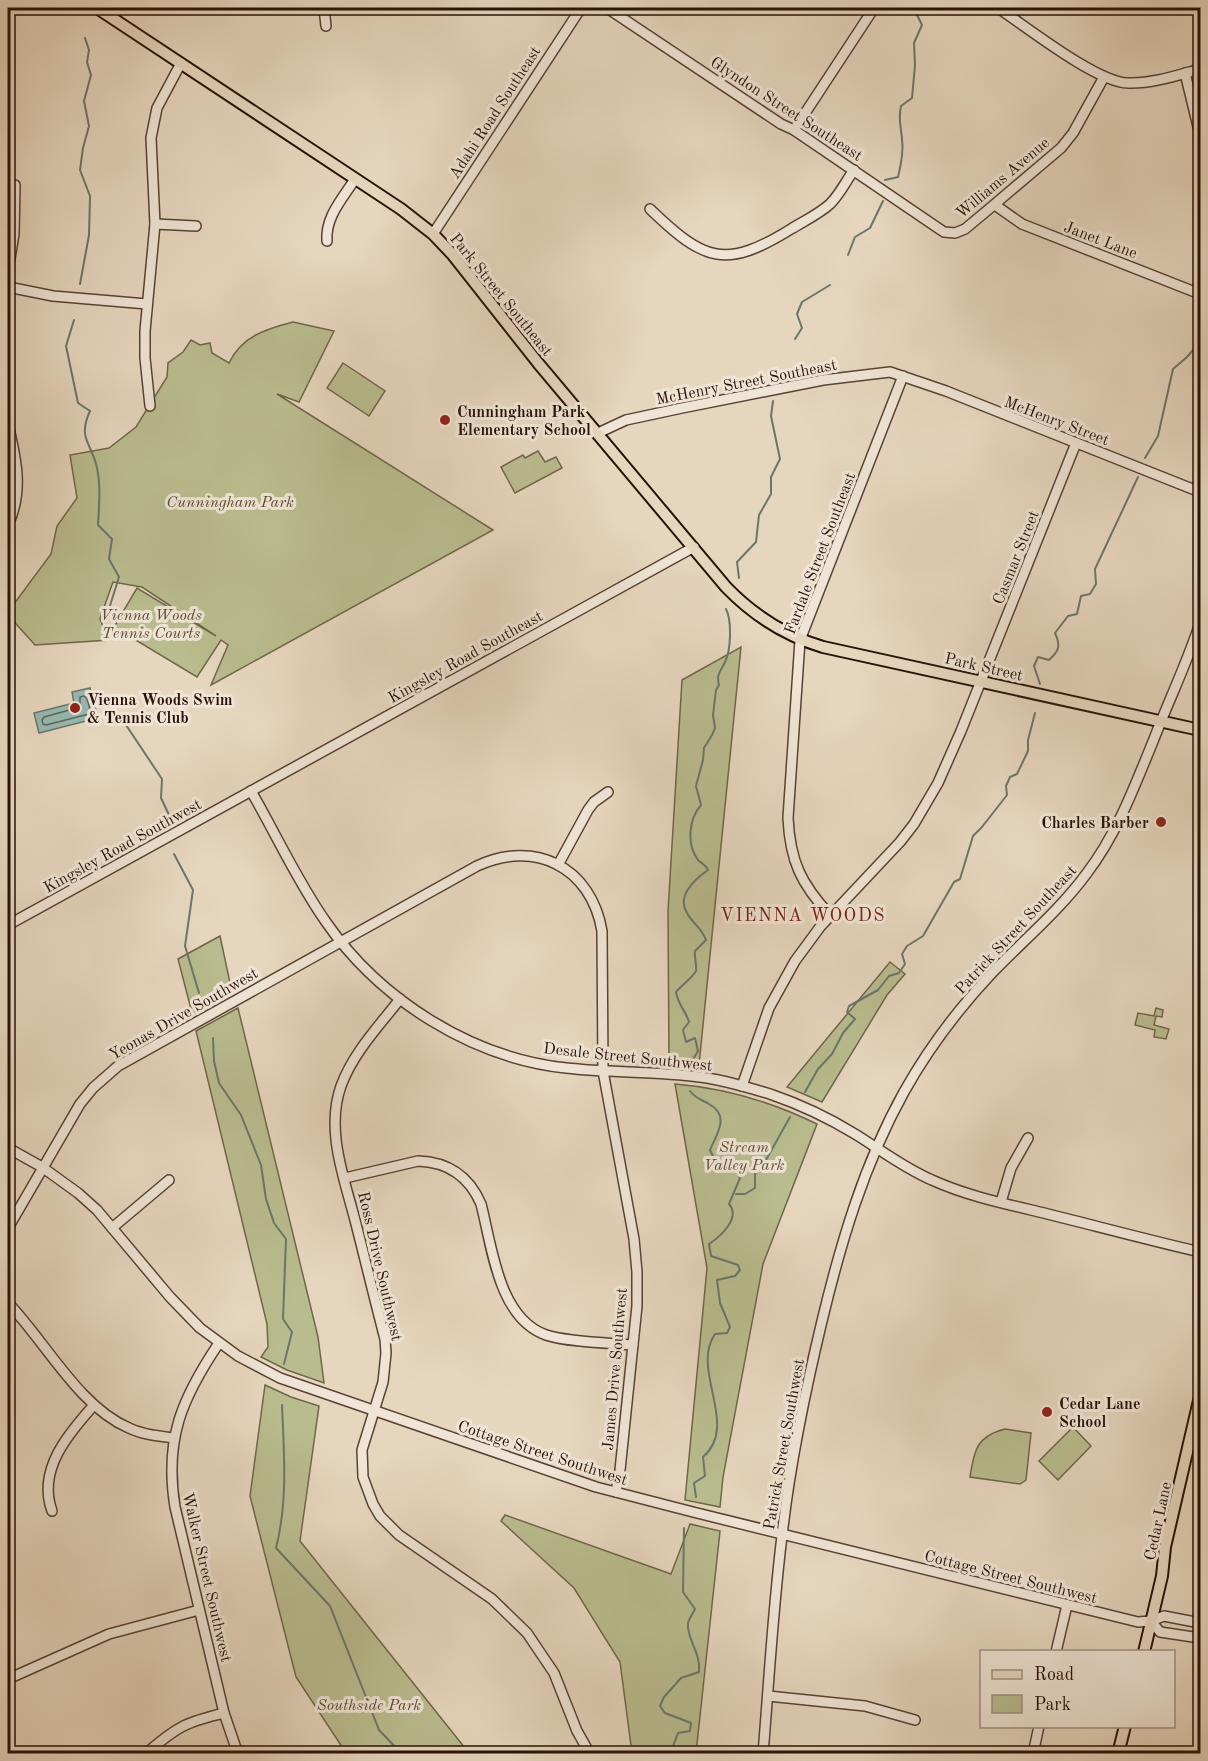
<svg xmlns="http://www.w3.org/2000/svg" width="1208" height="1761" font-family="'Old Standard TT',serif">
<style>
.green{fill:#b9bc8e;stroke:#70664a;stroke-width:1.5}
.water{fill:#96b9b1;stroke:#6a766d;stroke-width:1.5}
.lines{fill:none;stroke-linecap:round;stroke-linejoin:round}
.shore{stroke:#5f655c;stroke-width:1.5}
.stream{stroke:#6a766d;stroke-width:2}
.minor-casing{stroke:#584235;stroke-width:12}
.major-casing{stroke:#281107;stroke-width:14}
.minor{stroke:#efe4d5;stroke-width:9}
.major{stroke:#e6d6be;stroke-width:10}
.poi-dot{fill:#8f2418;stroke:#efe4d5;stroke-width:2}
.labels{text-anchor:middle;stroke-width:6;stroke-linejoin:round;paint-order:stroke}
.street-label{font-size:16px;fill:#281107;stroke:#efe4d5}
.poi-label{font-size:16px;font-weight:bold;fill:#281107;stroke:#efe4d5;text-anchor:start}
.park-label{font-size:16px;font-style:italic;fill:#5b4d36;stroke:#efe4d5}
.neighbourhood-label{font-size:18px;letter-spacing:1.5px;fill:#7a1f14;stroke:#efe4d5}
</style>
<rect width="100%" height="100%" fill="#e6d6be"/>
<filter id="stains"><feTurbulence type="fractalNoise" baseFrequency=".00333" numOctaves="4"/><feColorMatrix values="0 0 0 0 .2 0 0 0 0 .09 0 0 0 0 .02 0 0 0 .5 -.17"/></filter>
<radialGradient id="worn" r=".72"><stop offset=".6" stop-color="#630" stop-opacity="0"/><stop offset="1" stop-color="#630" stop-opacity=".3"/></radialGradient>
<!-- green -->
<g class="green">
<path d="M293 322 334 331 299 402 277 394 493 530 211 685 228 645 221 640 197 677 114 627 137 588 216 636 142 587 113 582 100 619 109 640 35 645 8 615V612L51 554 57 526 77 498 70 455 109 448 136 427 167 377 168 363 183 352 191 340 200 345 210 343 212 353 229 363C242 336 266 329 293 322Z"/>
<path d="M343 363 385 391 369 416 327 388Z"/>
<path d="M538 451 545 462 556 457 562 468 515 493 501 467 523 455 525 458Z"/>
<path d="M741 647 699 1065 669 1062 668 911 682 680Z"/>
<path d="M220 936 232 992 192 1013 178 959Z"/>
<path d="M890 962 905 974 887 995 822 1102 787 1087Z"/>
<path d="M238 1008 318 1337 324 1383 287 1370 261 1357 268 1347 267 1324 196 1031Z"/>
<path d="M1156 1008 1163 1010 1162 1017 1156 1016 1154 1025 1169 1029 1166 1039 1154 1037 1155 1030 1135 1025 1138 1013 1154 1016Z"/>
<path d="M675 1084C725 1088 772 1102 817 1124L763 1264 723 1477 720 1507 685 1500 707 1268Z"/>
<path d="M265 1385 291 1397 319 1406 300 1541 469 1753H346L296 1677 250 1496Z"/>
<path d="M1073 1427 1091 1446 1058 1480 1039 1461Z"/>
<path d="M1005 1429 1031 1433 1026 1480 1020 1484 970 1477C974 1450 977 1436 1005 1429Z"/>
<path d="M505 1515 671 1574 690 1524 720 1531 696 1753H632L620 1662 574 1588 501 1521Z"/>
</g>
<!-- water -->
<path class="water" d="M90 688 98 718 39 733 34 713 74 703 72 692Z"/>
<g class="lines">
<!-- shore -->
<path class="shore" d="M84 696C88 699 91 710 89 714L46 725 43 724 42 720 44 717 77 708 80 704V697Z"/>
<!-- stream -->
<g class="stream">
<path d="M885 180 898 177C901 165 904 152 902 139 901 127 898 119 901 106L912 98 915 65 914 43 922 25 916 13 911 8"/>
<path d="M848 255 855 237 870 228 883 201"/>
<path d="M80 284 89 235 90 196 80 170 83 148 89 126 84 101 91 75 87 62 89 50 85 38"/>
<path d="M74 320 66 346 78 403 90 411C77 439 92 443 97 468 101 486 99 506 98 525L112 539 109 559 119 577 108 612"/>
<path d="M795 339 802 328 797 314 802 302 830 285"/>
<path d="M1145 458 1158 436 1173 369 1187 357 1200 342"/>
<path d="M739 578 737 562 756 542 759 515 771 494V477L780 459 771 416 773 401"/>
<path d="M1040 684 1034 666 1038 657 1049 660C1059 651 1061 646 1055 633L1068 616 1077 614 1081 596 1090 594 1096 584 1095 569 1138 477"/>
<path d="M124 722 162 779 161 798 170 817"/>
<path d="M174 854 193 890 185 946 199 993"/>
<path d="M213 1038 214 1061 219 1083 241 1115 261 1165 266 1199 274 1223 286 1239 283 1319 292 1332 284 1364"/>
<path d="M692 1061 698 1051 695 1038 686 1042 683 1030 689 1022C686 1011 678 1005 676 992 680 987 695 975 696 971 697 965 694 957 695 951L706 940C702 928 693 924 687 913 676 896 695 879 708 870 705 864 702 864 698 860 686 844 689 819 701 805L696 786 703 760 704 748 712 735 715 728 713 715 716 690 719 685C716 674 721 671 725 662 731 650 732 621 726 609"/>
<path d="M690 1091C695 1098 702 1100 709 1104 731 1116 716 1135 710 1150 715 1162 722 1168 735 1170L740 1178 729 1204C741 1218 721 1236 709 1244L711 1256 738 1265 740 1270 735 1276 717 1280 720 1303 730 1327 727 1333 715 1334C690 1370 740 1425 703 1457L705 1476 694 1483 696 1497"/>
<path d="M805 1092 818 1069 832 1054 843 1033 855 1019 847 1012 849 1006 878 990 889 976 899 973 905 964 902 954 907 946 923 936 954 882 960 879 973 836 982 827 1007 795 1006 786 1010 777 1017 774 1028 751V740L1035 713"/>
<path d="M736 1194H745L755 1188V1174L762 1167 790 1117"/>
<path d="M282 1405C284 1453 288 1501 276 1548L330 1606 379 1730 402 1754"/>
<path d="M670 1754 678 1733 690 1731 691 1723 665 1713 660 1706 664 1697 681 1678 699 1672C701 1652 686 1638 688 1623 689 1619 693 1613 695 1609L683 1592 684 1528"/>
</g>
<defs>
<g id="minor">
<path d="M324 8 326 26"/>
<path d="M607 8 781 124 794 130 938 228 944 232 955 233 965 229 989 209 1061 148 1073 133 1104 77"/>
<path d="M998 8C1027 27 1096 82 1128 83 1152 84 1178 75 1200 69"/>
<path d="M1185 73 1200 135"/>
<path d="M794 130 874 8"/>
<path d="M995 205 1022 224 1200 294"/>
<path d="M650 209C704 261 725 270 791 229 804 221 819 214 830 204 840 194 846 181 854 170"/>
<path d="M155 224 196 226"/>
<path d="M433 234 581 8"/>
<path d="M327 241C325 217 343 198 355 179"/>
<path d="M8 271 14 234 15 185"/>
<path d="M8 287 53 296 147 304"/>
<path d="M150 406 145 358V331L155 224 151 138 157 108 181 63"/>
<path d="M8 424C16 458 24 491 8 525"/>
<path d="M598 433 626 420 682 408 823 380 890 372 946 391 1200 492"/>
<path d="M251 791C276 834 297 881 326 922 380 1000 472 1058 566 1068 611 1073 656 1071 700 1077 724 1080 747 1087 770 1094 799 1104 829 1118 855 1134 881 1150 904 1168 932 1180 967 1196 1006 1204 1044 1213 1096 1226 1148 1240 1200 1252"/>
<path d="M558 865 588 810 594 802 608 792"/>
<path d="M830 915C801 884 790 861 788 818L800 640 903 376"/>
<path d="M8 925 694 547"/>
<path d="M400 999C379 1026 353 1053 341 1086 325 1131 345 1180 356 1224 366 1263 375 1301 385 1339L386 1353 383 1382 362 1450 363 1477 373 1504 380 1516 399 1535 492 1599 527 1633 554 1673 577 1731 590 1754"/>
<path d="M742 1086 769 1008 795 961 820 927 900 842 914 824 938 783 961 731 1076 443"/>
<path d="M8 1148 42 1167 78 1193 97 1210 170 1297 200 1328 238 1356 280 1378 596 1487 693 1512 1138 1622 1151 1621 1164 1616 1200 1623"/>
<path d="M345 1178 418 1161C448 1162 469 1176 481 1204 492 1246 498 1318 546 1335 567 1342 609 1343 633 1345"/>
<path d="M1001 1202 1011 1168 1028 1138"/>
<path d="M8 1228 80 1104 93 1088 118 1066 477 866C535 839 591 867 602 931L603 1071 634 1239 637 1272V1306L620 1470 616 1492"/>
<path d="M112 1228 169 1180"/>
<path d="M8 1303C45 1341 79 1407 129 1428 143 1435 159 1436 174 1438"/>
<path d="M219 1343C182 1398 164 1439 175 1507L224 1713 238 1754"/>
<path d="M52 1511C37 1470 68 1434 94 1405"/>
<path d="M1151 1621 1160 1632 1200 1638"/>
<path d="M1056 1652 1067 1605"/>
<path d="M8 1679 109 1634 199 1610"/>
<path d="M768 1696 865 1706 915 1720"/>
<path d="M149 1751C178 1726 187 1722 224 1713"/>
<path d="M763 1754C769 1681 773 1608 782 1536 790 1463 805 1392 822 1321 841 1242 864 1164 904 1092 928 1049 959 1008 993 972 1025 939 1060 910 1087 873 1118 832 1135 785 1154 739 1169 700 1187 663 1200 623"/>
<path d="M1033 1754 1039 1726"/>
</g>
<g id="major">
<path d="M97 8 401 209 433 234 452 254 538 363 726 587C753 615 786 636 823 647L1200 730"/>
<path d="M1144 1652 1162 1576 1165 1547 1200 1396"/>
<path d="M1118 1754 1125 1726"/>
</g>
</defs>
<!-- minor casing -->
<use href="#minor" class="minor-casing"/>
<!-- major casing -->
<use href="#major" class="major-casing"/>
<!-- minor -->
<use href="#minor" class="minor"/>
<!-- major -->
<use href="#major" class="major"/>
</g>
<!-- markers -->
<g class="poi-dot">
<circle cx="445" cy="420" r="6"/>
<circle cx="75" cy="708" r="6"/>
<circle cx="1161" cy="822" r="6"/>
<circle cx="1047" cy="1412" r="6"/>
</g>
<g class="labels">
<!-- street labels -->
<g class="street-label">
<text transform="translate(787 108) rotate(33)" y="6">Glyndon Street Southeast</text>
<text transform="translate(494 112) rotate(-57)" y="6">Adahi Road Southeast</text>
<text transform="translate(1002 177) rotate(-40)" y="6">Williams Avenue</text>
<text transform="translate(1101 239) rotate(21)" y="6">Janet Lane</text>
<text transform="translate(502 294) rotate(51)" y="6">Park Street Southeast</text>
<text transform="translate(746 381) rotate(-11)" y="6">McHenry Street Southeast</text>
<text transform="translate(1057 420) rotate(21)" y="6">McHenry Street</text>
<text transform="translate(819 553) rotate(-69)" y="6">Fardale Street Southeast</text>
<text transform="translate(1015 557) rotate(-68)" y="6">Casmar Street</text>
<text transform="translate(465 656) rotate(-29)" y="6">Kingsley Road Southeast</text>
<text transform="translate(984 666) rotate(13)" y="6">Park Street</text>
<text transform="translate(122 845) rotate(-29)" y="6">Kingsley Road Southwest</text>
<text transform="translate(1015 929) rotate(-47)" y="6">Patrick Street Southeast</text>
<text transform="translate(183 1013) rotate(-30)" y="6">Yeonas Drive Southwest</text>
<text transform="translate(628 1056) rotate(6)" y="6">Desale Street Southwest</text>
<text transform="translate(381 1266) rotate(77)" y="6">Ross Drive Southwest</text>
<text transform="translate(614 1369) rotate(-85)" y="6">James Drive Southwest</text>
<text transform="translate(783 1444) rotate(-80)" y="6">Patrick Street Southwest</text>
<text transform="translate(543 1452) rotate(18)" y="6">Cottage Street Southwest</text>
<text transform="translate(1157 1521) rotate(-78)" y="6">Cedar Lane</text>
<text transform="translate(1011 1576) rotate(14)" y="6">Cottage Street Southwest</text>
<text transform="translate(208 1577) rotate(77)" y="6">Walker Street Southwest</text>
</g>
<!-- poi labels -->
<g class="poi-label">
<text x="457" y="417">Cunningham Park<tspan x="457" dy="18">Elementary School</tspan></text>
<text x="87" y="705">Vienna Woods Swim<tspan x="87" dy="18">&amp; Tennis Club</tspan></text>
<text x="1149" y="828" text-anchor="end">Charles Barber</text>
<text x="1059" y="1409">Cedar Lane<tspan x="1059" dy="18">School</tspan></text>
</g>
<!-- park labels -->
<g class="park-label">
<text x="230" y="507">Cunningham Park</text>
<text x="151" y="620">Vienna Woods<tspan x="151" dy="18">Tennis Courts</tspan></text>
<text x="744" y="1152">Stream<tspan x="744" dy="18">Valley Park</tspan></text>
<text x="369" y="1710">Southside Park</text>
</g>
<!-- neighbourhood labels -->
<g class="neighbourhood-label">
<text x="803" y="921">VIENNA WOODS</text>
</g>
</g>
<!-- margin -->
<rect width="1208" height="1761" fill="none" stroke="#e6d6be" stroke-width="30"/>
<rect x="9" y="9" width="1190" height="1743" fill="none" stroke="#281107" stroke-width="3"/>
<rect x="15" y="15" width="1178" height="1731" fill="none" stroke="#281107" stroke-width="1.5"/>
<!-- legend -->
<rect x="980" y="1650" width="195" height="78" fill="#efe4d5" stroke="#9f9083" stroke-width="1.5"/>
<rect x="992" y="1670" width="30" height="9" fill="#e6d6be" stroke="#9f9083" stroke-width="1.5"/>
<text x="1034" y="1680" font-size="18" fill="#281107">Road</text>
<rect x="992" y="1695" width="30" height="18" fill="#b9bc8e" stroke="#9f9083" stroke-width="1.5"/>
<text x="1034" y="1710" font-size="18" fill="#281107">Park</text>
<rect width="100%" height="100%" filter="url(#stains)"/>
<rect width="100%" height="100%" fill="url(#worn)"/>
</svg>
